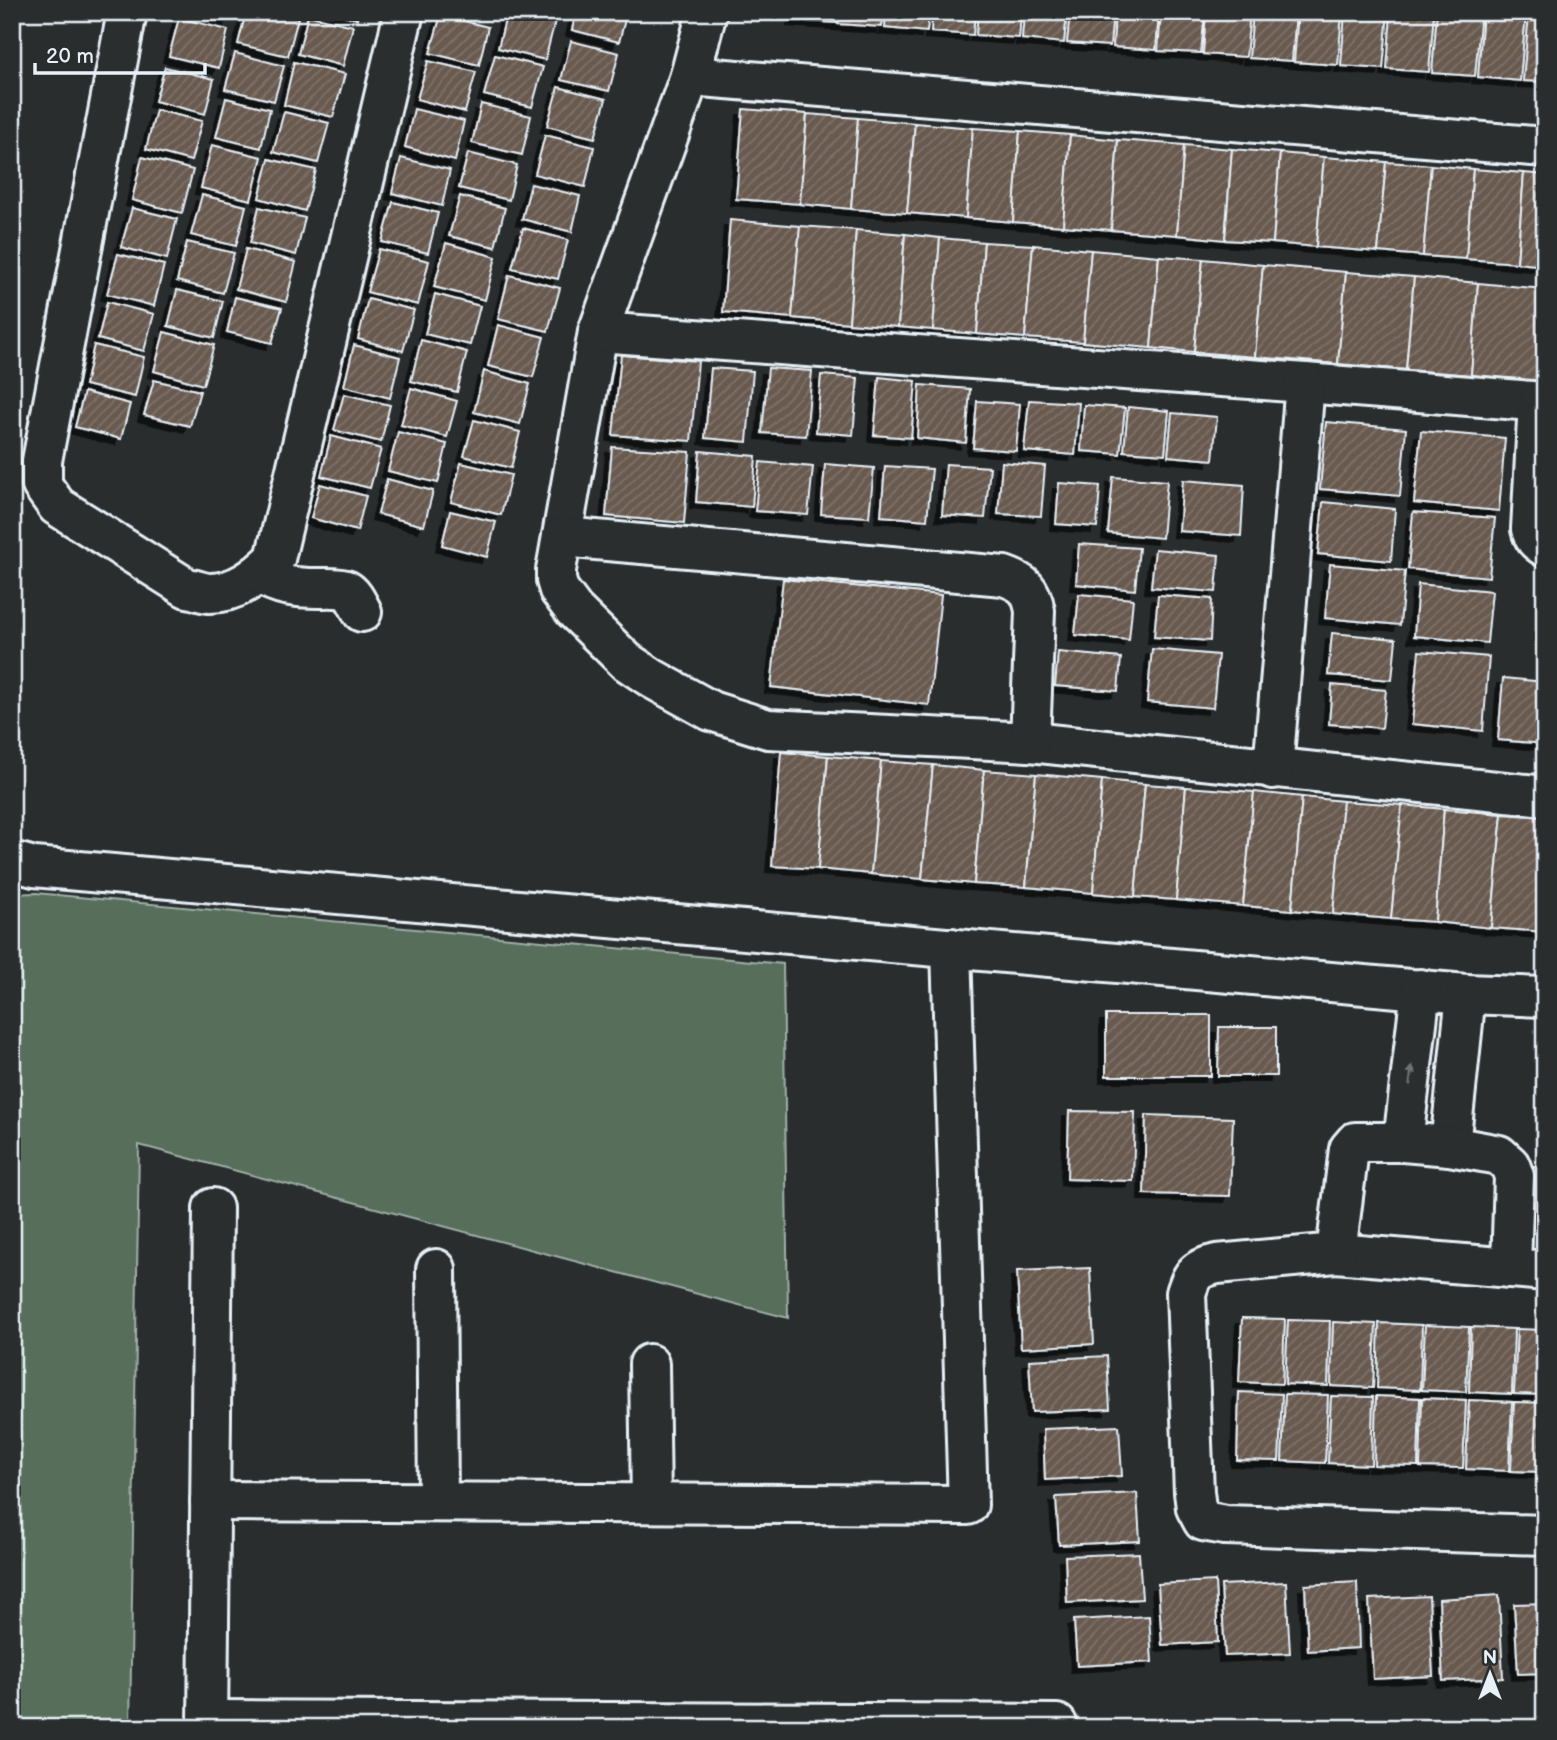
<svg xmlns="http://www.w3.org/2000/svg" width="1557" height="1740" font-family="'Balsamiq Sans',sans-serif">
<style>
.grass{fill:#576e5a;stroke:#a0b0a9;stroke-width:2}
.building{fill:url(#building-hatch);stroke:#e8f1f8;stroke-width:2;filter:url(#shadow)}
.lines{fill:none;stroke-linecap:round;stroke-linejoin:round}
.minor-casing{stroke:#e8f1f8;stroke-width:44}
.minor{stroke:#2a2d2e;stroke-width:38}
.oneway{fill:#6c7275}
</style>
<defs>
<pattern id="building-hatch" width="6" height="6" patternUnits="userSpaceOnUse" patternTransform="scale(1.75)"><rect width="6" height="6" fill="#695a50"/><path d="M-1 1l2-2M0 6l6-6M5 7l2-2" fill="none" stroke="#7e726a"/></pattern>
<filter id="shadow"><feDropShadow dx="-6" dy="6" stdDeviation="0" flood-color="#0009"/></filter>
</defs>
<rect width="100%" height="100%" fill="#2a2d2e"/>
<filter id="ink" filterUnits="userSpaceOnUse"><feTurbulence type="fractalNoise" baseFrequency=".0143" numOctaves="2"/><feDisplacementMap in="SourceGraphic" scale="14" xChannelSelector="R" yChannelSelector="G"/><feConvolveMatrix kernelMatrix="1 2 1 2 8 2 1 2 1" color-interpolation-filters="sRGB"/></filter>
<g filter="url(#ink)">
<!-- grass -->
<path class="grass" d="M36 893 783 964 788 1318 139 1145 130 1728H12V894Z"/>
<!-- building -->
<g class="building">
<path d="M197 12H231L229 20Z"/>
<path d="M246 12H277L298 18 288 56 238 44Z"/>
<path d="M331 12H358L357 19Z"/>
<path d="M507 12H517L555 21 545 60 498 48Z"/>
<path d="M576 12H627L619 42 572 30Z"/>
<path d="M794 12H836V23L793 20Z"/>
<path d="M839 12H883L882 27 838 24Z"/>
<path d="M886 12H929L927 32 885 28Z"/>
<path d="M932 12H975L973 35 931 32Z"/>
<path d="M978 12H1021L1019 38 976 35Z"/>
<path d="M1024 12H1067L1064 43 1022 39Z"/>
<path d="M1070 12H1113L1110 46 1067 43Z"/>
<path d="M1115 12H1159L1156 50 1113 47Z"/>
<path d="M1161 12H1205L1201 53 1158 51Z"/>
<path d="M1206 12H1250L1246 57 1203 54Z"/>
<path d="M1253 12H1296L1292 61 1249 58Z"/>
<path d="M1298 12H1342L1338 65 1294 62Z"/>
<path d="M1345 12H1388L1383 69 1341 66Z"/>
<path d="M1391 12H1434L1429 72 1387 69Z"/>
<path d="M1437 12H1481L1475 76 1432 73Z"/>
<path d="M1483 12H1526L1520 81 1478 77Z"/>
<path d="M1529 13 1545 14V82L1523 81Z"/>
<path d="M308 15 353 26 343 66 298 54Z"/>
<path d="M441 15 488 27 479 65 430 53Z"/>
<path d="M179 18 228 30 219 68 169 56Z"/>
<path d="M571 41 619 53 609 91 561 80Z"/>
<path d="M235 53 284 66 274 101 225 89Z"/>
<path d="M495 55 543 67 532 107 484 95Z"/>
<path d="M428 61 476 72 465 112 417 99Z"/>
<path d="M294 62 345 74 333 117 284 105Z"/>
<path d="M165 67 214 79 205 114 155 101Z"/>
<path d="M558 87 606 99 595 138 547 126Z"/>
<path d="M226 98 270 109 261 148 216 137Z"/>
<path d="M481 104 531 116 522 155 472 143Z"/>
<path d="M414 109 464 121 455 161 405 147Z"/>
<path d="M743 109 807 114 800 204 736 199Z"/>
<path d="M156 110 202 121 191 161 146 149Z"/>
<path d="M284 112 329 123 318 163 273 152Z"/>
<path d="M807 114 858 118 851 209 800 204Z"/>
<path d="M858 118 915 123 907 213 851 209Z"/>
<path d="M915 123 973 128 966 218 907 213Z"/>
<path d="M973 128 1020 131 1013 222 966 218Z"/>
<path d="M1020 131 1070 135 1063 226 1013 222Z"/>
<path d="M545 135 594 147 585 187 535 174Z"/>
<path d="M1070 135 1118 140 1111 230 1063 226Z"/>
<path d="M1118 140 1184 145 1177 235 1111 230Z"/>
<path d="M212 145 262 157 251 200 201 188Z"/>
<path d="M1184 145 1232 149 1225 240 1177 235Z"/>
<path d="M1232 149 1280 153 1273 243 1225 240Z"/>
<path d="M468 153 517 165 509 200 459 188Z"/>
<path d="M1280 153 1324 157 1316 247 1273 243Z"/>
<path d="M142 157 193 170 182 213 132 200Z"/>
<path d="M1324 157 1386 162 1378 252 1316 247Z"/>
<path d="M401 158 450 170 442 206 392 193Z"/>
<path d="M269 159 316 170 305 211 259 198Z"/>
<path d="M1386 162 1431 165 1423 256 1378 252Z"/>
<path d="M1431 165 1473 169 1466 259 1423 256Z"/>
<path d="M1473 169 1524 173 1517 263 1466 259Z"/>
<path d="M1524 173 1545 175V266L1517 263Z"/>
<path d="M531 184 580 196 572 232 522 219Z"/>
<path d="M202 195 246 206 236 246 191 235Z"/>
<path d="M460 196 505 208 495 247 449 236Z"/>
<path d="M393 202 438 213 428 253 382 242Z"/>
<path d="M259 207 305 218 296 255 250 243Z"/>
<path d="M132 208 177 219 167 259 121 247Z"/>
<path d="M730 220 800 226 792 318 723 312Z"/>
<path d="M800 226 856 230 849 323 792 318Z"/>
<path d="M523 228 568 240 558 279 512 268Z"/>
<path d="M856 230 905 234 898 327 849 323Z"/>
<path d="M905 234 940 238 933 330 898 327Z"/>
<path d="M940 238 984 242 977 334 933 330Z"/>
<path d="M187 242 234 253 223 293 177 281Z"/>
<path d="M984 242 1033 245 1025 338 977 334Z"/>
<path d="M446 243 496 257 485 300 434 287Z"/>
<path d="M1033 245 1091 250 1083 342 1025 338Z"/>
<path d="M246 249 296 262 286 302 236 289Z"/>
<path d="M379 249 429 261 418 305 367 292Z"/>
<path d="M1091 250 1159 256 1151 348 1083 342Z"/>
<path d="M118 254 164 265 154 306 107 294Z"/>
<path d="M1159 256 1203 259 1194 352 1151 348Z"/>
<path d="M1203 259 1263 265 1255 357 1194 352Z"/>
<path d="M1263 265 1346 272 1338 364 1255 357Z"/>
<path d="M1346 272 1414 277 1406 370 1338 364Z"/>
<path d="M509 275 560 288 548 331 498 319Z"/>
<path d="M1414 277 1478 283 1471 375 1406 370Z"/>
<path d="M1478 283 1545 289 1537 381 1471 375Z"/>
<path d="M177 290 223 301 214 338 168 326Z"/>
<path d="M435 294 480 306 470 345 425 334Z"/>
<path d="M235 297 282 308 272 343 227 332Z"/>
<path d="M368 299 414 310 403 351 358 339Z"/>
<path d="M1545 301V382L1537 381Z"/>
<path d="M107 302 154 314 144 351 98 339Z"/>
<path d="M498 325 544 337 533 377 488 366Z"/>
<path d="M164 332 214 345 203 385 154 371Z"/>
<path d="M421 340 467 352 457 392 411 381Z"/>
<path d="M94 345 144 357 135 397 85 385Z"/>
<path d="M354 345 400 357 390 398 344 386Z"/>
<path d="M621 355 698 361 691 441 613 435Z"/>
<path d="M711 368 753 371 747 442 705 438Z"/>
<path d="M768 368 812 371 806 436 762 433Z"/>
<path d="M484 371 530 384 520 424 474 412Z"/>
<path d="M821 375 858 378 853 435 816 432Z"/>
<path d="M879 377 916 381 911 438 874 435Z"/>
<path d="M154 380 200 391 190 426 144 415Z"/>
<path d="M920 385 970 389 966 443 917 438Z"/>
<path d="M411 388 457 401 447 437 401 425Z"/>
<path d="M84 392 130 404 121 439 75 427Z"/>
<path d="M344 394 390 405 381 442 334 430Z"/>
<path d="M1029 400 1079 403 1075 455 1024 451Z"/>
<path d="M977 401 1020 404 1016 451 973 448Z"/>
<path d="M1084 405 1125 408 1120 454 1081 451Z"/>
<path d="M1128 407 1169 411 1165 454 1124 451Z"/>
<path d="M1172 413 1217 417 1213 460 1168 456Z"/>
<path d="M474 420 520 432 511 468 464 456Z"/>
<path d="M1326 422 1406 429 1400 496 1320 489Z"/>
<path d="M1421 431 1505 438 1499 511 1414 503Z"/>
<path d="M398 432 447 444 438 483 388 471Z"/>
<path d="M331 436 381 449 370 488 321 476Z"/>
<path d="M612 447 690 452 684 523 606 516Z"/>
<path d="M700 451 756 456 752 507 696 502Z"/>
<path d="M760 462 813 467 808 515 755 511Z"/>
<path d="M1002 462 1045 466 1041 516 998 514Z"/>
<path d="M461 463 511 475 501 515 451 502Z"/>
<path d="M825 464 874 468 869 517 821 514Z"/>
<path d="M946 464 990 467 985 518 942 515Z"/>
<path d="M885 466 932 469 927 520 881 516Z"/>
<path d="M1113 477 1167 481 1162 538 1108 533Z"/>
<path d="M387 479 433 491 424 526 378 514Z"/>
<path d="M1183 480 1244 485 1241 536 1179 531Z"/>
<path d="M1059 483 1100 486 1097 527 1056 524Z"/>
<path d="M320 484 366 496 357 531 311 518Z"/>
<path d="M1323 502 1395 509 1391 561 1318 554Z"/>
<path d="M450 511 496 522 487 557 442 545Z"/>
<path d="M1413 512 1495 518 1489 577 1408 569Z"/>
<path d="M1079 544 1139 548 1135 590 1076 584Z"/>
<path d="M1155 549 1219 555 1216 592 1151 587Z"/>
<path d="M1330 564 1405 571 1400 625 1325 618Z"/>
<path d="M783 579 941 595 929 705 771 687Z"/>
<path d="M1418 584 1492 591 1487 643 1414 636Z"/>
<path d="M1079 594 1133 599 1129 640 1075 635Z"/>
<path d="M1158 595 1212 599 1210 641 1154 637Z"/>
<path d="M1332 633 1396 639 1392 680 1328 675Z"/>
<path d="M1152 649 1218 655 1213 708 1147 702Z"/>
<path d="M1419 651 1489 657 1483 731 1412 724Z"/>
<path d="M1058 652 1121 658 1118 691 1055 686Z"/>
<path d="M1503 678 1545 682V744L1498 740Z"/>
<path d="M1332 685 1386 690 1382 728 1329 724Z"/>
<path d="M781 752 828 756 818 869 772 866Z"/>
<path d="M828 756 881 761 871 874 818 869Z"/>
<path d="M881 761 933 765 922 879 871 874Z"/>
<path d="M933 765 984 770 974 884 922 879Z"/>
<path d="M984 770 1036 774 1026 887 974 884Z"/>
<path d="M1036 774 1102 780 1093 893 1026 887Z"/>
<path d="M1102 780 1145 784 1135 897 1093 893Z"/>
<path d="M1145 784 1186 787 1176 900 1135 897Z"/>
<path d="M1186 787 1254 792 1243 906 1176 900Z"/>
<path d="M1254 792 1302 797 1292 910 1243 906Z"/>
<path d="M1302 797 1343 801 1333 914 1292 910Z"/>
<path d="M1343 801 1402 805 1391 919 1333 914Z"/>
<path d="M1402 805 1444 809 1435 922 1391 919Z"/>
<path d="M1444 809 1502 814 1491 928 1435 922Z"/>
<path d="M1502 814 1545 817V932L1491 928Z"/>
<rect x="1106" y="1015" width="105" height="61"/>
<path d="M1219 1027H1276V1076H1218Z"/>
<path d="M1069 1111 1135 1112 1133 1181 1067 1179Z"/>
<path d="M1146 1115 1233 1118 1230 1196 1144 1194Z"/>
<path d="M1533 1166H1545V1233H1531Z"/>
<path d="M1090 1268 1094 1344 1021 1348 1017 1271Z"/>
<path d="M1242 1318 1285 1319 1282 1384 1239 1382Z"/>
<path d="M1288 1320 1330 1321 1328 1386 1285 1384Z"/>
<path d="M1333 1322 1376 1324 1373 1388 1331 1386Z"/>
<path d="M1379 1323 1422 1325 1420 1390 1377 1388Z"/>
<path d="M1425 1325 1469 1327 1466 1392 1422 1390Z"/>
<path d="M1471 1327 1514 1329 1512 1394 1469 1392Z"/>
<path d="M1517 1329 1545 1330V1395L1514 1394Z"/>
<path d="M1107 1356 1110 1409 1032 1412 1029 1360Z"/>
<path d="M1239 1392 1282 1394 1279 1461 1237 1460Z"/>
<path d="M1285 1394 1328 1395 1325 1463 1282 1461Z"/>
<path d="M1331 1396 1373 1397 1371 1465 1328 1463Z"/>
<path d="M1376 1396 1420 1398 1418 1466 1374 1465Z"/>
<path d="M1422 1398 1466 1400 1463 1468 1420 1467Z"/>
<path d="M1469 1400 1512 1402 1509 1471 1466 1469Z"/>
<path d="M1514 1402 1545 1403V1472L1511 1471Z"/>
<path d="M1119 1426 1122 1476 1045 1480 1043 1429Z"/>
<path d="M1137 1493 1140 1541 1059 1545 1056 1497Z"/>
<path d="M1139 1553 1142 1599 1067 1603 1065 1556Z"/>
<path d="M1215 1581 1218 1642 1162 1645 1158 1584Z"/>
<path d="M1286 1582 1290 1653 1225 1656 1221 1585Z"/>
<path d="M1357 1582 1359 1648 1308 1651 1305 1585Z"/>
<path d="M1499 1595 1503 1678 1443 1681 1439 1599Z"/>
<path d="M1429 1596 1433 1676 1373 1679 1369 1599Z"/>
<path d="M1545 1603V1673L1518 1674 1514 1604Z"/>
<path d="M1149 1616 1152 1662 1077 1666 1074 1620Z"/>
</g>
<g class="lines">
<defs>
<g id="minor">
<path d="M127 12 42 461V485L57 506 187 588C195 589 203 593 210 593 237 593 257 576 275 559L404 12"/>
<path d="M707 12 690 76 598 332 556 570V580L559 590 574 610 626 661 653 679 711 711 768 729 1030 742 1545 796"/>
<path d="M690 76 1545 147"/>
<path d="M598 332 1305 383 1545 402"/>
<path d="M1538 402 1531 529C1533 538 1537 542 1545 547"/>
<path d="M562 537 1004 576C1024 583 1031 589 1035 611L1030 742"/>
<path d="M260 574C278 586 296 588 318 588 327 588 338 587 346 590 354 594 358 605 362 612"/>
<path d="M1273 769 1305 383"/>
<path d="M12 861 34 867 1466 994 1545 997"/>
<path d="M1403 1142 1421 989"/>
<path d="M1450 1146 1466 994"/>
<path d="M1336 1253 1511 1268"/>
<path d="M436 1269 438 1502"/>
<path d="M1545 1271 1511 1268 1514 1176 1510 1165 1499 1155 1450 1146 1403 1142H1355L1349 1149 1336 1253 1217 1264C1196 1269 1193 1272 1186 1293L1194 1492 1196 1508 1203 1521 1225 1525 1545 1535"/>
<path d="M649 1364 651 1503"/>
<path d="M210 1501 968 1505 951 948"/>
<path d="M208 1720 1057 1724"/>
<path d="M208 1728 213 1208"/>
</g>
</defs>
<!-- minor casing -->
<use href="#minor" class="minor-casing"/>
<!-- minor -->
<use href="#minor" class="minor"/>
</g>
<!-- one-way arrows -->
<defs><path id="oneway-solid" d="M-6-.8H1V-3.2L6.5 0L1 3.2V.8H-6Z" transform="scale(1.75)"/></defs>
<use class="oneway" href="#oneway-solid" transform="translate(1411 1075) rotate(-83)"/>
</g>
<!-- margin -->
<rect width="1557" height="1740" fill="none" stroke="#2a2d2e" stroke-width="42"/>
<rect x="21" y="21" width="1515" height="1698" fill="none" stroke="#e8f1f8" stroke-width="2.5" filter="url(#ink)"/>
<!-- north arrow -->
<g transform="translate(1490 1674)" stroke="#2a2d2e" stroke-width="5" paint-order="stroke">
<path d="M0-5L12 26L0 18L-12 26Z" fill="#e8f1f8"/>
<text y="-10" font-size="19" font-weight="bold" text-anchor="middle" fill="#e8f1f8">N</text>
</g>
<!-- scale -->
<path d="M35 63v10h170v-10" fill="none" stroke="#e8f1f8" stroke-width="3.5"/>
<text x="46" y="63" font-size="21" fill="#e8f1f8" stroke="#2a2d2e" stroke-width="5" paint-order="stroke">20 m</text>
</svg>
